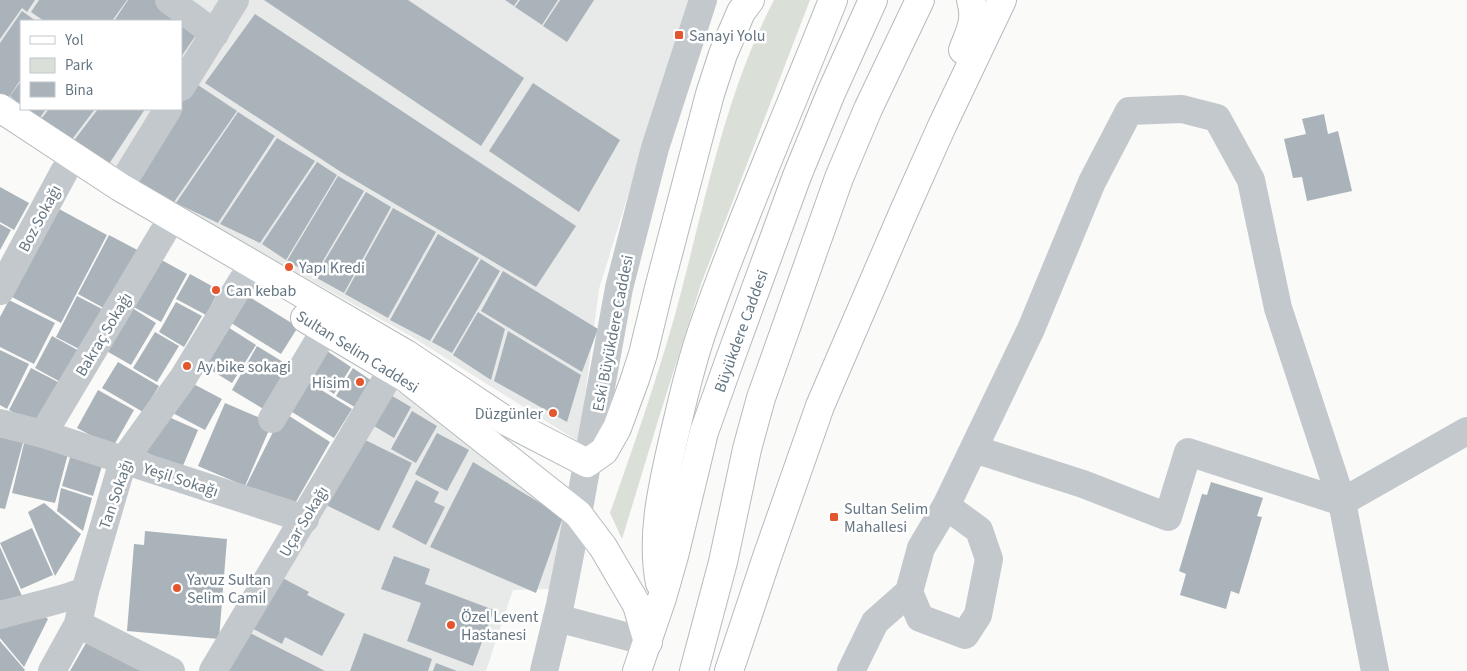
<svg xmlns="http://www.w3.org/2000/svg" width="1467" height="671" font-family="'Source Sans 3',sans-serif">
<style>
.built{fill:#e8e9e9}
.green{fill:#dadfd7}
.building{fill:#aab3b9}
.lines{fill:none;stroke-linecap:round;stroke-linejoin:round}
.major-casing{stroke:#b5babe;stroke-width:30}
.minor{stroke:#c3c8cc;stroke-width:28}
.major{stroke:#fff;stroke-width:28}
.poi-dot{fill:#e4572e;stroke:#fff;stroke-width:2}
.labels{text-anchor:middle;stroke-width:5;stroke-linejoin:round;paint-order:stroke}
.poi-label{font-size:16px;fill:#657683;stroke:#fff;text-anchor:start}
.street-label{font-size:16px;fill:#657683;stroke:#fff}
</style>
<rect width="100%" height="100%" fill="#fafaf8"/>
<!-- built -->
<g class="built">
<path d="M0 0H690L666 72 599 289 579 442 409 335 133 182 30 109H181V21H21V103L0 88Z"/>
<path d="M380 380 438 417 565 514 550 589 513 590 486 671H206Z"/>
</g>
<!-- green -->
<path class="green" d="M774 0H810L701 284 661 411 622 539 610 513C633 448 656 382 675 315 704 209 723 98 774 0Z"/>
<!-- building -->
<g class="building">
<path d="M0 0H35L27 12 22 8 0 39Z"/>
<path d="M39 0H127L112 21H44L31 12Z"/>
<path d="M128 0H161L200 29 181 57V21H114Z"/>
<path d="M264 0H408L524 78 481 146Z"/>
<path d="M505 0H518L514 6Z"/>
<path d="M520 0H558L542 25 515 7Z"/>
<path d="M560 0H594L567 42 543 26Z"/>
<path d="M22 11 36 21H21V79L7 100 0 95V43Z"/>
<path d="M255 14 576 226 536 287 341 172 205 83Z"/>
<path d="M21 81V105L10 96Z"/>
<path d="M195 83 237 111 174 202 129 180 181 109V103Z"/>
<path d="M533 83 620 140 579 212 489 151Z"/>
<path d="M26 109H46L39 119Z"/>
<path d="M49 109H95L70 142 41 119Z"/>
<path d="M98 109H145L107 167 72 143Z"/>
<path d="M238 112 275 136 218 223 176 203Z"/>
<path d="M1324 114 1328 134 1338 131 1352 191 1307 201 1302 177 1293 178 1284 139 1306 134 1302 119Z"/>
<path d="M277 138 315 161 260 243 220 224Z"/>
<path d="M317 162 337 175 286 260 262 244Z"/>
<path d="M338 176 364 191 314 276 287 261Z"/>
<path d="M0 187 29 203 14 230 0 222Z"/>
<path d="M366 192 391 207 344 293 315 277Z"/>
<path d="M393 208 436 232 388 318 345 294Z"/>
<path d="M59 209 107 235 61 323 12 297Z"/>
<path d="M0 224 11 230 0 250Z"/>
<path d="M438 234 479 258 430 341 390 320Z"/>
<path d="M109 235 143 253 111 312 78 294Z"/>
<path d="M158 258 187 274 161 322 132 306Z"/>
<path d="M481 259 500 271 452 353 432 342Z"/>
<path d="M503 271 598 329 582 372 481 311Z"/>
<path d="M190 274 219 290 206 315 176 299Z"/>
<path d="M240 291 298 327 281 354 223 318Z"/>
<path d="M77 296 104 310 83 351 56 337Z"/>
<path d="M9 300 55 323 34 364 0 347V317Z"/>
<path d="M176 302 202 316 184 347 159 332Z"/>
<path d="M129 306 156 323 131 365 103 349Z"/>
<path d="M478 312 505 329 491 380 453 355Z"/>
<path d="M220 322 256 345 232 383 196 361Z"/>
<path d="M508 331 581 375 567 422 494 381Z"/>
<path d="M155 332 179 346 157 382 133 368Z"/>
<path d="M52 336 83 353 66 385 35 368Z"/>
<path d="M257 346 296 370 270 413 232 390Z"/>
<path d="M321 347 351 367 334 394 304 375Z"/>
<path d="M0 350 29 364 7 409 0 405Z"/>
<path d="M118 362 159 386 143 412 102 388Z"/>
<path d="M31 368 58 382 35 424 9 410Z"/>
<path d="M353 368 375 383 358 409 336 396Z"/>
<path d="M302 378 352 409 334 438 284 407Z"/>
<path d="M184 379 222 399 205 430 167 410Z"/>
<path d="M98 390 134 410 113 447 77 428Z"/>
<path d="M382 390 411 407 394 438 364 420Z"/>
<path d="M225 403 272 423 245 486 198 466Z"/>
<path d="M412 411 437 426 416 463 391 449Z"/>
<path d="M283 412 330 442 293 507 246 486Z"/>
<path d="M162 414 198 430 182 468 145 452Z"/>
<path d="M0 432 24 439 5 509 0 508Z"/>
<path d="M437 433 469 450 447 491 415 474Z"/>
<path d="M355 435 412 463 379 531 322 503Z"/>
<path d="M25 439 69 450 55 503 12 493Z"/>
<path d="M72 450 104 459 93 496 62 486Z"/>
<path d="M473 462 563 517 536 593 430 547Z"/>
<path d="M416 480 439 492 434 502 445 507 426 545 392 527Z"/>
<path d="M1211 482 1263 498 1257 516 1262 517 1239 594 1231 591 1226 609 1180 595 1186 574 1179 571 1202 494 1207 495Z"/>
<path d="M61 488 92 498 83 531 57 511Z"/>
<path d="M44 503 81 534 55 576 28 512Z"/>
<path d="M32 528 53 575 21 589 0 543Z"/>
<path d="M145 531 227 539 219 639 127 631 134 544 144 545Z"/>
<path d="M0 547 22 596 0 606Z"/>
<path d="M394 556 430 569 425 584 494 610 473 666 407 641 421 603 381 589Z"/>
<path d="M275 574 309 592 307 595 345 614 322 656 285 637 282 644 248 626Z"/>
<path d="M40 612 48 619 24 667 0 638V627Z"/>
<path d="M244 630 325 671H223Z"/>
<path d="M364 633 432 659 428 671H350Z"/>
<path d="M90 636 151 671H70Z"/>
<path d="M0 641 25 670 24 671H0Z"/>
<path d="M436 663 457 671H433Z"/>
</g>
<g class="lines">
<defs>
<g id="major">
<path d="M963 50C970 31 977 21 971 0"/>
<path d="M0 108 120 187 406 354 506 421 587 463 604 451 617 428 635 379 643 354 659 288 710 94 723 54 741 12 750 0"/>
<path d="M305 318 406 378 578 514 603 547 637 605 648 642"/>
<path d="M660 583C651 537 662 489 672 445 682 402 692 358 707 317 745 210 791 106 833 0"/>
<path id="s1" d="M637 671 662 598 674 556 704 432 730 359 797 176 831 93 873 0"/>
<path d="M694 671 723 562 747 449 761 398 839 178 868 109 920 0"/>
<path d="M729 671 767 557 820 406 904 211 942 126 1002 0"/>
</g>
</defs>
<!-- major casing -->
<use href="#major" class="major-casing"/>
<!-- minor -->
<g class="minor">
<path d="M169 0 215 34"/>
<path d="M181 87 235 0"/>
<path d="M120 187 168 109"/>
<path d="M0 291 64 172"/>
<path d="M272 419 325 330"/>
<path d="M0 423 43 434 305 519"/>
<path d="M43 434 163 233"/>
<path d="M974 449 1083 484 1168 517 1188 452 1342 502 1467 431"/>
<path d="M909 592 920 618 965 635 978 615 989 559 979 530 946 506"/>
<path d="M0 615C28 607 57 602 85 591"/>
<path d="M557 618 648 642"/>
<path d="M78 624 171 671"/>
<path d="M52 671 78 624 85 591 123 461 183 378 242 281"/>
<path d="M213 671 392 370"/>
<path d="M544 671 560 605 578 514 619 288 655 148 703 0"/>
<path d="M851 671 875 622 909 592 921 548 946 506 1031 329 1092 182 1129 111 1182 109 1217 118 1251 180 1278 308 1342 502 1375 671"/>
</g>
<!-- major -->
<use href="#major" class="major"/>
</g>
<!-- markers -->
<g class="poi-dot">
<rect x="674" y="30" width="10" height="10" rx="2.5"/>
<circle cx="289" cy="267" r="5"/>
<circle cx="216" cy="290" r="5"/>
<circle cx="187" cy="366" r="5"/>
<circle cx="360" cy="382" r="5"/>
<circle cx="553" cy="413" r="5"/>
<rect x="829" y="512" width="10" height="10" rx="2.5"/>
<circle cx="177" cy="588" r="5"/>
<circle cx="451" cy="625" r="5"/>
</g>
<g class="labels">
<!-- poi labels -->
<g class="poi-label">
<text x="689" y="41">Sanayi Yolu</text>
<text x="299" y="273">Yapı Kredi</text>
<text x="226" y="296">Can kebab</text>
<text x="197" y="372">Ay bike sokagi</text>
<text x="350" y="388" text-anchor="end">Hisim</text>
<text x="543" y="419" text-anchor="end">Düzgünler</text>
<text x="844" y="514">Sultan Selim<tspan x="844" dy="18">Mahallesi</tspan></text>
<text x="187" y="585">Yavuz Sultan<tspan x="187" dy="18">Selim Camiİ</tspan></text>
<text x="461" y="622">Özel Levent<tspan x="461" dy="18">Hastanesi</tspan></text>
</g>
<!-- street labels -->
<g class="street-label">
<text transform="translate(39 218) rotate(-62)" y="6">Boz Sokağı</text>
<text dy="6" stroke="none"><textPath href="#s1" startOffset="356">Büyükdere Caddesi</textPath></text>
<text transform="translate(612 333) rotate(-79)" y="6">Eski Büyükdere Caddesi</text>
<text transform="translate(103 334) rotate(-59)" y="6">Bakraç Sokağı</text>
<text transform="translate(358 351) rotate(32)" y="6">Sultan Selim Caddesi</text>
<text transform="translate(181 479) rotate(18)" y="6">Yeşil Sokağı</text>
<text transform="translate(115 494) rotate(-71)" y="6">Tan Sokağı</text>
<text transform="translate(303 521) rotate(-59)" y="6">Uçar Sokağı</text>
</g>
</g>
<!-- legend -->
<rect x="20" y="20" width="162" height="90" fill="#ffffff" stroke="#c1c8cd"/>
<rect x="30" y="36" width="25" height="8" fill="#ffffff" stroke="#c1c8cd"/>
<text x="65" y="45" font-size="15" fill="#657683">Yol</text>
<rect x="30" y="58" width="25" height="15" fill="#dadfd7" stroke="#c1c8cd"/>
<text x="65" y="70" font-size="15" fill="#657683">Park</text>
<rect x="30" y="82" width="25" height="15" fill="#aab3b9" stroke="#c1c8cd"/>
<text x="65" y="95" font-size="15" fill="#657683">Bina</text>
</svg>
